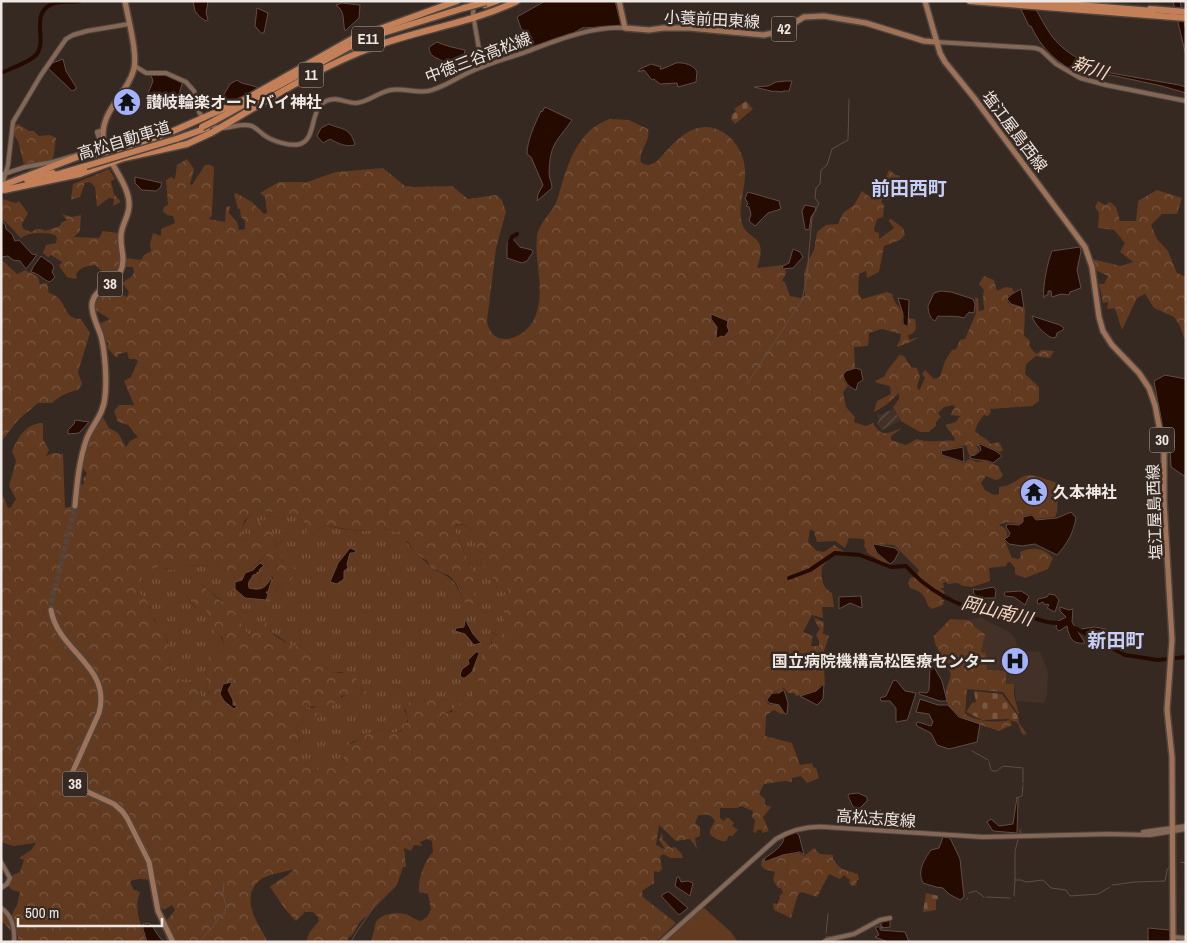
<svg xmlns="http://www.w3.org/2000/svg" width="1187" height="943" font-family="'Archivo Narrow','Noto Sans JP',sans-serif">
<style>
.built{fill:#433127}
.industrial{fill:url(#industrial-furrows)}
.grass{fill:url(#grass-tufts)}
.forest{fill:url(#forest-crowns);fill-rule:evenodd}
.cemetery{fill:url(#cemetery-stones)}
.green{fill:#623a20}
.water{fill:#250a00;stroke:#624c44}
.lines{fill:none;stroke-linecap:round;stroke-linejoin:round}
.stream{stroke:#624c44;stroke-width:1}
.river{stroke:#250a00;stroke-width:4}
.primary-tunnel{stroke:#51463f;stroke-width:5;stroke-dasharray:5 2.5;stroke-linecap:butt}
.secondary-casing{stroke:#4f453f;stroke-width:6}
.primary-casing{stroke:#4f453f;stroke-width:8}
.highway-casing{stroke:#4f453f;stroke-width:9}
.secondary{stroke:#856756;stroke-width:4}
.primary{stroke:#9f7257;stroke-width:5}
.highway{stroke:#c38058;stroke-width:6}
.highway-bridge-casing{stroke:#4f453f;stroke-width:9;stroke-linecap:butt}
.highway-bridge{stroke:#c38058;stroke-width:6}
.labels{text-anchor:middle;stroke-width:5;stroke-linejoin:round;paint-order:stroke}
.shield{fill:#352922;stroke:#b7aea9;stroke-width:1}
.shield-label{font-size:15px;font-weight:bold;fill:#efe7e3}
.street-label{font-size:16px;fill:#efe7e3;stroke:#352922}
.poi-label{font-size:16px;font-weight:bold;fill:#efe7e3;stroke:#352922;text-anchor:start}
.water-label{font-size:18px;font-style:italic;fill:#fbd9c5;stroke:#352922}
.quarter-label{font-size:19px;font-weight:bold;fill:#c7d0fa;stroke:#352922}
</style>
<defs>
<pattern id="industrial-furrows" width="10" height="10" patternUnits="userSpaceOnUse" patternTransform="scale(1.25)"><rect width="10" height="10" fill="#433127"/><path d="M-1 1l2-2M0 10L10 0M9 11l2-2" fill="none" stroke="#5e4f46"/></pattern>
<pattern id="grass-tufts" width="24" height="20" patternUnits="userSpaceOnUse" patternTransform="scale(1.25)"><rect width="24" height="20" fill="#623a20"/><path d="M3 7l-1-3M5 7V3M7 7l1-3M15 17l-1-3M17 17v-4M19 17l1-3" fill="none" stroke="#795640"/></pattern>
<pattern id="forest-crowns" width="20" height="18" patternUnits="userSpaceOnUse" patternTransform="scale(1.25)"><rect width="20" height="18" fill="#623a20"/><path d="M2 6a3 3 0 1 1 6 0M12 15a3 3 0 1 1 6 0" fill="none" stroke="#795640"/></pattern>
<pattern id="cemetery-stones" width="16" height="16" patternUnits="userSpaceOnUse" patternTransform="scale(1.25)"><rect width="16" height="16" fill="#623a20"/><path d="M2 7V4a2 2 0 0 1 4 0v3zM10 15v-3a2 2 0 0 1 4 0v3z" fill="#795640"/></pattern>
</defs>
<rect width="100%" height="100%" fill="#352922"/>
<!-- built -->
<path class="built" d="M980 617 1011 633 1015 638 1017 645 1024 651 1032 652 1040 651 1048 672 1047 695 1044 703 1016 701 1014 684 1006 685 987 671 986 653 981 652 985 634 975 627 969 620Z"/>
<!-- industrial -->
<path class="industrial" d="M894 409 900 421 882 430 877 424 879 420 877 416Z"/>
<!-- grass -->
<path class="grass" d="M281 509 303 520 308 529 306 536H310L326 525C338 529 358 531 371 531 378 530 384 529 391 529L394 533 400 531C404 539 409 546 415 552 421 559 427 561 432 569 437 570 438 572 443 574 455 579 459 590 464 602L473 599 475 589V576L455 531 456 526C472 520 474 539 477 550L480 551 483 555 480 563 491 575 497 588 506 583 508 590 504 596V624L513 639 510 641 492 632C492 648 487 662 477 675L479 681 471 703C458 703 457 711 444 713 440 702 437 695 425 700L423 703 404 710C412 720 405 730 394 733L384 729 362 735 359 740 351 742 344 753 343 764 347 765V768L342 771 322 765 318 770 311 773V767C297 761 299 757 297 743L300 741 296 727 302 720C310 721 314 720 320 713H305L306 707 314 708 316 706H330L345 695 358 698 364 690 353 686 342 672 333 673 302 647 291 645 270 631 250 636C244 629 236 621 235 611L198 582 186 595 195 608 205 610 224 643 222 651 212 654 209 666 205 670C207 678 206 685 209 693L206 696H201L200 692 190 682 184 683 177 678 173 668 169 667 172 654 166 637 160 632 155 620 151 617C150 607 148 597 138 593L135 587 143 583 141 573 159 565 168 570 178 561H181L182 566C190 566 197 565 205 566L208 561 216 567 233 572 232 588 242 597 235 590 234 581C246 572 255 568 265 555L267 557 264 565 260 570V573L252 579 258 588 254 581 260 577 271 561H275L278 564 271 575 273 581 268 592H266H276L280 585 289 582 308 558 301 563 296 571C292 566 285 565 282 560 277 555 276 542 276 536L272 535 262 520 249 527 254 532 248 538 241 541C242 525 244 521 256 510L276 513Z"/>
<!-- forest -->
<g class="forest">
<path d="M610 119 629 120 648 129C651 142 638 150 641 162 646 166 651 165 656 162 666 152 677 137 690 131 717 117 744 143 745 170 746 186 739 203 741 219 745 244 770 230 757 268L783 265 781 270 785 269 786 273 782 281 785 282 790 296 800 298 805 296 804 275 807 263 814 250 817 232 826 225 838 224 843 213 854 205 862 191 867 195 872 197C879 187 885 181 889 170L896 175 900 176 901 184 888 200 883 199 881 202 884 205 883 217 877 219 874 229 875 232 879 233V239L894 228 889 221 891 219 903 228 905 235 900 240 884 246 879 272 867 278 866 271 859 274 858 293 862 299 887 292 892 294C895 305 897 303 901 310 904 315 901 320 902 324L908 328V318L915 319C916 327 918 330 910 335L908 334 909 340 919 337C913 342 906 343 898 347L897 345 900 341 901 334 882 329 869 333 868 346 854 347 855 368 846 371 843 375 844 381 848 386 843 392 846 407 855 417 854 422 866 426 873 423C881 438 888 433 902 428L891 436V440L906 445 917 439C930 444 941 439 955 441L954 437 945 425 956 422 960 416 950 415 955 407 953 405 944 407 938 413 941 417 936 422V426L928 432H920L901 421 893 407 899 399V393L886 405 874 412 877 401 891 394 890 386 877 383 875 381 885 376C886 370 895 362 899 355L904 356 911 367 917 368 920 377 917 386 919 391 925 378 922 374 925 370 934 379 940 377 945 361 952 350 956 349 960 340 965 339 976 313 975 297 978 299 979 311 984 310C984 303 982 298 984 290L979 284 984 276 994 280 997 291 1005 287 1012 288 1014 292 1008 296V303L1025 309 1024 336 1029 340 1030 347 1036 354 1042 350 1054 351 1050 358 1036 356 1026 364 1025 374 1039 387V401L1032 406 990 409 991 412 988 416 984 415 978 423 975 431C980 437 987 438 991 444L999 442 1003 450 1000 452 980 443 976 445 979 450 974 455H969L966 445 940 451 942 456 964 463 969 459 977 462 985 461 998 466 1003 475 1000 479 995 480 986 476 981 483 985 490 994 495 999 494V487C1022 485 1019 467 1045 479 1049 481 1052 480 1056 483L1054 491 1059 497C1056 504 1059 510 1055 517L1036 519 1032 514 1023 516V521L1019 524 1006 522 999 525C1005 528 1008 529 1007 537L1004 539 1012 558 1018 559 1021 557 1020 552C1033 546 1044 548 1053 558L1048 569 1025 578 1015 574V568L1010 562 1007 563 1006 566 989 568 990 581 972 587 963 586 957 583 948 584 946 582 943 583 944 588H940L945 592 941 599 944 600 943 605 932 609 928 606C925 595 921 591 910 588L908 583 910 578 917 576 919 570 894 545 873 544 876 553 889 564 887 565 866 552 867 551 864 546 865 542 863 539 849 538 845 548 835 541 817 542 814 531 810 530 808 542 817 551 824 552 834 545 845 552 831 557 822 567C821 578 821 587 832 593L834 607H822L823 618 812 615 803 632 813 636 811 646H819V641L816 635 820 628 818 627 814 618 824 622 823 634 829 636 820 663 824 670 825 684 821 685 816 691 797 696 793 693H788L783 687V690L779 693 775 691 766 700 768 704 773 705 774 703 779 705 784 714H781L774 710 766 715 765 736 792 743 800 765 812 763 813 767 816 768 819 778 807 783 801 776 792 778V782L785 781 764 784 759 794 765 799V805L771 807 763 817 769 831 762 833V830H757L756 833 753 832 755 821 752 816 753 811 741 806 737 808H720V818L724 821 726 818H729L734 823 732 826 738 830 732 836 729 835 726 841C720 842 714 838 710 834V830L715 821C710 813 706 814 698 816L695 823 700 827V836L695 838 697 849 690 839 676 841 659 825 656 845 666 850 659 840 662 833 663 840 671 848 675 847 681 853 683 858H671L663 854 660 856 662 869 659 872 654 871V883L642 891 643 897 676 923 656 942H371C373 936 374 928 376 922 381 913 397 912 406 914 411 916 415 920 421 921L427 917 431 909 428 894 419 892C418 879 424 862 433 852L432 841 427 839 420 842 422 846 414 845 411 851 404 848 406 867H403L397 885 359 923 353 934 349 937 346 942H306L309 933 319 921 318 917 313 912H305L296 921 285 909 270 887C279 878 287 878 294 869 285 872 266 875 260 880 240 896 256 922 266 938V942H170L167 940 162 926 175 910 172 905 164 910 159 906C155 886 155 874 130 881L133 889 140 892 137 903 138 915 146 942H17L18 937 16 933 12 932 1 920V910L11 916 17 905 20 892 12 890 8 885 11 881V876L20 872 24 860 19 858 31 850 36 843 13 846 1 842V491L8 508 11 507 16 499 9 486 16 461 12 451C19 437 25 424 42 423L43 425V439L49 450 46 456 54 453 63 454 65 508 77 505 78 486 84 484 83 479 87 474 82 466C85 448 92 433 103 417L109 428 118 433 126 447 130 441 138 437 128 425 118 422 114 411 119 405H134L124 381 131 377 138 361 135 359H129L127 352 119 354 117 358 109 350 106 346 109 344 103 337 97 325 110 319 95 310C96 299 100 295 109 288L127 297 129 292 122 283 132 276 134 272 133 267H126V258L141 260 144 255 151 251 150 244 153 233 161 236V229L175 223 173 216 167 215 163 211 164 207 168 205 166 180 171 177 175 179 177 165 187 159 194 169 190 184 192 185 205 165H210L214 167 212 215 209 219 225 222 226 207 230 206 229 213 237 222 239 230 245 229V221L241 217 240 209H238L234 194 236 193 252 202 264 214 267 213 265 197 260 193 279 182H307L336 172 383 168 405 186 413 187 452 186 468 199 496 195 502 200 506 212 496 248 487 321C492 352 527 338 535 317 546 291 534 264 537 237 538 225 549 215 555 205 558 199 559 193 561 187 569 159 580 129 610 119ZM256 510 277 513 281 510 303 520 307 529 305 536H310L326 525C336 528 363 532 374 531 380 530 384 529 390 529L388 532 389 533 400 532 402 539 408 542 415 553 427 561 432 569 437 570C441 574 444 573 448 575 456 580 461 593 464 602L471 604 476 603 473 599 475 589V576L455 531 456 525C472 520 474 539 477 550L480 551 483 555 480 563 491 575 497 588 506 584 508 590 504 596V624L512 639 510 641 503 633 497 635 491 632 492 644 486 647 484 665H479L474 674 476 675 475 677 479 682 474 688 471 703 468 701H464L463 703 456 704 452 712 445 713C441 703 433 689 423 703L411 701 404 706 407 714 408 722 401 726V731L394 733 384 729 362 735 359 740 347 745 344 753 343 764 347 765V768L342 771 337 764 325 762 319 766 318 770 311 773V767C299 762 299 756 297 743L300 742 296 727 302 720 315 723 316 719 320 717 321 713H305L306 707 330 706 341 700V696L345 695 358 698 370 693 354 686 360 683C353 674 344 672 333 673L302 647 291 645 278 638 270 631 266 622 258 625 250 636 243 628 231 603 221 601 198 582 187 587 186 595 198 611 205 610 209 617 207 624 209 628 213 626 215 634 222 637 224 643 222 651 212 654 208 658 209 666 205 670C207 678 206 685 209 693L206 696H201L200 692 190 682H184L177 678 173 668 169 667 172 654 171 646 168 644 166 637C159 631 158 623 151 617 150 607 148 597 138 593L136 588 143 583 141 573 159 566 173 571 176 569 178 561 181 562 182 566C190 566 197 565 205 566L208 562 216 567 232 572 229 579 232 584V588L241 598H243L235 590 234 581 241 579C245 572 258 564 265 555L267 557 264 565 260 570V573H257V575H253L248 583 249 588 258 590 255 581 260 577 271 561H275L278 565 270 575 273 577V581L268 592H266L268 595 266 602H269L280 585 289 582 309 557 305 558 296 570 282 561 276 544V535H272V519L262 520 248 527 251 532H253L242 541 244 521Z"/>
<path d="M18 124 29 131H34L39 136 50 135 56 138 53 160 24 165 18 141 14 135 13 126Z"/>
<path d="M109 169 115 179 111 181 114 194 121 202 113 206 114 199 109 198 97 207 95 187 90 182 85 183 80 197 71 200 73 184Z"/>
<path d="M1157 190 1182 198 1177 214H1162L1151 225 1157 239 1168 251 1177 273 1186 277V338H1184L1180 326 1174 317 1154 308 1145 294 1137 298 1122 330 1115 308 1107 309 1108 302 1103 303 1099 284H1104L1108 276 1093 269 1092 259 1121 266 1133 262 1120 252 1125 243 1114 230 1098 228 1099 213 1095 207 1098 201 1105 205 1110 202 1116 207 1120 221H1136L1138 201Z"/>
<path d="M3 199 16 203 19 201 28 213 22 224 23 229 31 232C36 229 40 227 45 231L60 226 61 223 67 220 62 214 72 217 81 215 80 231 74 237 99 238 103 231 118 233C119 250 125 262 115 278L111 274 103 272 95 265C86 266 81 267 76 274L77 278 74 279 67 277 59 266 62 262 51 255 48 257 43 253 46 245 56 243 57 238 55 235C46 232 28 232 21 238 14 232 9 223 1 219Z"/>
<path d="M3 261 17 274 25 270 38 277 40 284 47 283 49 293C52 294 55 295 57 297 68 306 63 318 81 319L90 333 78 372 82 384 78 390C67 392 60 396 52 403H38L18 420 1 442V262Z"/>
<path d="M950 619 969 620 975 627 985 634 981 652 986 653 987 670 1006 671V684H1014V695L1019 715 1003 692 967 689 965 714C980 722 993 723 1010 720L1012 725 999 731C981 724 944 718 946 693 946 687 950 680 951 674L935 644 934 636Z"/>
<path d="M814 848 820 854 833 855V859C842 872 845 869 858 874L859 880H857L856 885 852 886 849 883 850 880 844 875 840 879 829 874 817 897 802 892 798 894 791 918 774 910 773 903 777 904 780 898 779 896 783 893 781 888H778L773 880 775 872 764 869 761 865 762 859 764 858V863L782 855 799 853 804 856Z"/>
</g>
<!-- cemetery -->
<g class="cemetery">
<path d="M746 101 753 109 735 124 731 119 732 115 736 111 734 109Z"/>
<path d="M974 691 1002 694 1018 716 1019 723 1027 734 1023 735 1021 732 1018 723 1008 719 982 720 966 712 972 703 976 702Z"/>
<path d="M926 893 938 896V899L936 900V910L923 912Z"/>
</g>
<!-- green -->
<path class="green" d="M703 907 731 932 738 942H663Z"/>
<!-- water -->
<g class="water">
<path d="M193 1H208L206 13 208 20 206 21 200 17 195 11Z"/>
<path d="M545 1H615L622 26 582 28 572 34 528 48 517 17Z"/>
<path d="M1017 1H1031C1050 33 1051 44 1086 63V64L1094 70 1179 85 1186 87V93L1162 86 1111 75 1105 76 1092 73 1087 74 1091 71 1085 67 1081 74C1058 65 1041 48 1031 26H1029Z"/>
<path d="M1173 1H1180L1186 31V56Z"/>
<path d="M342 3 360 5 359 18 345 31C342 20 346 12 336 5Z"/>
<path d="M257 8 268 13 264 33H261L255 26Z"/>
<path d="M437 42C446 46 455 48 465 50L463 65 461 71 450 72 447 75 448 68 445 63C438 57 429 58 429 47Z"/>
<path d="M63 59 66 71 76 87V89L72 91 48 68 50 64Z"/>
<path d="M676 63C684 62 694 65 697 72L696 82 678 87 677 83 660 84 654 79 652 80 644 70 638 72 640 69 651 64 661 67 660 69H662Z"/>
<path d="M165 74 183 81 176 103 166 109 150 102 147 96 153 81 151 75Z"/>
<path d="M237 80C242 85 251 84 258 88L230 104 223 96 230 84Z"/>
<path d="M785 81H792L789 91H783V92L773 91 772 92 771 91 754 87 768 86 776 82Z"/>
<path d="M545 107 572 120C557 142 550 142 549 173 549 179 552 182 552 188L537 201 538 194 543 185 531 157 527 154C527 140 535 124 541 111L542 112Z"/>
<path d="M329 124C341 130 350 126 355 145 346 147 339 144 330 139L323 143 317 136 321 128Z"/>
<path d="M135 177 162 183 160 188 156 191 142 190 135 183Z"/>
<path d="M748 192 779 201 781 209 768 213 755 226 749 221 751 214 749 207 746 206 748 204 745 198Z"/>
<path d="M805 205 815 207 816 210 811 217 809 230 805 229 802 211Z"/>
<path d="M1 221 5 224 6 229 12 234 15 241 19 240 32 254 37 255 26 269 20 261 13 260 8 256 1 257Z"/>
<path d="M512 238 520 247 532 250 533 252 527 261 522 263 507 258V244Z"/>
<path d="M1080 247 1081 251 1077 270 1081 288 1070 292 1069 295 1061 294 1052 297 1051 291H1048V295H1046L1044 298C1042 288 1048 260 1052 251Z"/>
<path d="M793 249 800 252 803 257 793 268 782 269 783 266 789 263Z"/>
<path d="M41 256 52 264 54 267 52 272 55 277 50 282C43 280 40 274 31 272L33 267Z"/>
<path d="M1021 289 1024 308 1011 304 1007 299 1012 294Z"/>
<path d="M941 291 951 292 973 299 975 304 974 313 969 312 964 318C955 315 947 317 938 316L935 321C930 319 928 311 928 306L934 293Z"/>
<path d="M898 298 909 300 908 327 903 324V314Z"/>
<path d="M711 314 728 321 727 326 729 331 724 337 721 336 716 339 717 327 711 319Z"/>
<path d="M1032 316 1060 325 1064 328 1063 330 1057 333 1056 337 1052 338C1043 333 1035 325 1032 316Z"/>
<path d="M856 368 861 370 863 380 858 383 856 390C849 387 845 383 843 375L846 371Z"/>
<path d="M1165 375 1186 379V477L1171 467 1170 447H1166L1154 381Z"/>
<path d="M75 420 89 422 79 433 68 434V430L74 424Z"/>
<path d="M980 444 996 451 1002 456 993 463C985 459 978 461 970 458V456L975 455 981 450 980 446 977 445Z"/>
<path d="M963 447 964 462 942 455 941 451Z"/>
<path d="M1071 512 1076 518C1073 533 1068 543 1057 555L1035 544 1022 546 1009 544 1004 539 1008 537 1010 533 1006 527 1007 524 1019 525 1023 522V517L1032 515 1036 520 1057 518Z"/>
<path d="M874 544 895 548 899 552 894 561 890 564 877 553 873 545Z"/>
<path d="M350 548 357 551 353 553H350L347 564 348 568 344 571V579L337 584 330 582 338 563Z"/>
<path d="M260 563 264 565 259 570 260 573 257 572V574L253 575C251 580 247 581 249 588 261 591 266 588 271 578L272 579 268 592H266L268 595 266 600 245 598 235 589V582L242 580 245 573 253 570Z"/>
<path d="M993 587 996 590 995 598H981L979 604 976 603 973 589 978 590Z"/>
<path d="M1021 591 1029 596 1025 605 1014 597 1005 596 1004 594 1005 592Z"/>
<path d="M1049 594 1055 595 1059 600 1055 612 1047 608 1049 605 1048 604 1045 605 1043 602 1039 604 1037 603 1038 599 1047 597Z"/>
<path d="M861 596 862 608 850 603 839 609V597Z"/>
<path d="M1060 607 1069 610 1073 609 1072 622 1085 643C1072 645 1069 637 1067 626L1059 631 1056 628 1057 622 1066 617 1060 611Z"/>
<path d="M465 619 473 634 481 643 474 645 465 634 455 631 456 628 464 627Z"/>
<path d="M1094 627 1106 629V632L1113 635 1112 643 1099 640H1089L1081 629Z"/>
<path d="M476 652H479V654L472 672 465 678H462L460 675 462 669 469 664 468 660Z"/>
<path d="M930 667H934L942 681 947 701H940L919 694V692L927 693 929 690Z"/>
<path d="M232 679H234L228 690 233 700V705L237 706 234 709 224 701 220 694 223 684 232 682Z"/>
<path d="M896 680 905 691 916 693 908 718 907 720 896 722V708L890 701H881L880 698 886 696 893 681Z"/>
<path d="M824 684 823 699 817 705 800 696 816 691Z"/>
<path d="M784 690 788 703 787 714H785L779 705 769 703 767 700 772 693H779Z"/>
<path d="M920 699 938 705H948L959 717 980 724 977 742 949 749 937 745 931 733 917 726 916 723 918 722 931 726 933 722 929 714 916 712Z"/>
<path d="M858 793 867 797V801L860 808 853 807 848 796 849 794Z"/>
<path d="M1017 797 1018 798 1017 833 993 831 987 822 991 819 999 826 1013 824Z"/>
<path d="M880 810 888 815 885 821 877 828 867 826 866 821 870 813Z"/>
<path d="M795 832 799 835 804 855 800 852 783 855 764 862 765 858C772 853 784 846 784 837Z"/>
<path d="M943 837 950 838 960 859 964 897 960 900 949 894 943 888 936 887 923 883C917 871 924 860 931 850L939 848Z"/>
<path d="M677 877H679L681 882 688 881 693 883 690 896 675 886Z"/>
<path d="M667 892H669L688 908 679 915 662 897V895Z"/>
<path d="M890 920V927L880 928V930L905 932 909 942H888L875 937 879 935 875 927H883L881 926V922Z"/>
<path d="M149 923C156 929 156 935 164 942H147L143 929V924Z"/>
<path d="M1148 928 1170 930 1171 942H1148Z"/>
</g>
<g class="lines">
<!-- stream -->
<g class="stream">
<path d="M747 384 802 300 807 276 812 217 819 203 815 198 816 188 820 184 821 170 827 165 832 149 848 140 849 99"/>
<path d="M972 751 988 760"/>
<path d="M989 762 991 770C997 773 998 770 1003 766L1023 768"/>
<path d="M1023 783V769"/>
<path d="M1017 798 1022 796 1023 785"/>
<path d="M1020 830 1021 834"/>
<path d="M1018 840 1015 851V880H1021L1026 882 1043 880 1051 888 1066 890 1070 896 1098 894 1110 887"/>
<path d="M1181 862 1186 863"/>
<path d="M1112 885 1135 882 1165 881 1167 870 1170 865"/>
<path d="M969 893 976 891 984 897"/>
<path d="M1014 896 1015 880"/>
<path d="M986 897 1010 898"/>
<path d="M967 899 968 898"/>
<path d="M826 933 828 914"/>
<path d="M826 937 838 936"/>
<path d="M199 942 213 927 215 922 225 912 226 905 223 895 224 883"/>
<path d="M351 942C358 926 371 915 378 899"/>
</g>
<!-- river -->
<g class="river">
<path d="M1 73C12 68 28 63 36 55 48 41 30 16 50 5 58 0 71 3 80 1"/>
<path d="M510 242 512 237 517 234"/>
<path d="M789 578 810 570 835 553 860 555 891 567 906 566C928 591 959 607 992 614 1000 616 1010 617 1018 617 1022 617 1026 616 1030 617 1041 620 1048 624 1060 623"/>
<path d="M1075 628 1125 655 1158 660 1186 657"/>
</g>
<!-- primary-tunnel -->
<path class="primary-tunnel" d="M51 610 52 599 75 506"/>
<defs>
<g id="secondary">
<path d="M474 1 473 14 482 67"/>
<path d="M937 42 1035 48 1041 50 1056 64 1080 78 1106 85 1186 101"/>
<path d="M135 66 146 73H166L186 82 194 91 199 112 203 118"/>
<path d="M208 123C221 135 237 121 252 126 256 128 260 132 264 135 272 141 291 147 300 144 317 139 309 109 326 101 336 96 346 103 356 103 369 102 378 92 391 90 403 88 416 93 428 91 443 88 456 78 470 72 487 64 505 59 523 53 555 41 590 26 625 28"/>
<path d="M1 175 25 167 53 162 97 149 101 144 97 132 104 130"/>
<path d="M2 185 8 165 13 122 41 75 66 39 73 35 87 31 129 24"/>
<path d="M1143 832 1186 826"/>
<path d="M1 862 10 878 7 884 1 888"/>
<path d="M1 908C12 915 15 929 14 942"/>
<path d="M1174 937 1186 938"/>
<path d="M661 942 776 839C791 830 807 826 825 827L983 837 1109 834 1150 835 1186 829"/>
<path d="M824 942 827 940 854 934 880 920 890 918"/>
</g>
<g id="primary">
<path d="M619 1 625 28 649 30 663 28H689L764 35 781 31 804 17 824 16 866 23 924 41 937 42"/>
<path d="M925 1 940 53 945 62 975 99 1085 247 1092 267 1099 317 1103 331 1112 345 1139 373 1149 388 1155 405 1164 452V501L1172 640 1167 710 1172 757 1173 942"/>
<path d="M75 506C77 483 79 460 87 438 93 424 104 413 105 397 107 380 105 352 101 336 98 326 91 315 92 304 94 288 115 285 121 270 126 259 120 248 121 236 121 226 128 218 129 207 131 182 102 160 103 133 104 109 126 94 133 72 139 57 128 19 125 1"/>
<path d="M51 610C58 652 112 666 99 713L73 771 74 780 77 787 114 804 122 811 127 818 149 862 158 911 173 942"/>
</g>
<g id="highway">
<path d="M970 1 1186 18"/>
<path d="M1027 1 1153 11"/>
<path d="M485 5 497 1"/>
<path d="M1150 9 1186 12"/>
<path d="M214 121 347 48 383 33 464 8"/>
<path d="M176 139 207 128"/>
<path d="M49 177 86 166"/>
<path d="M27 180 53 173"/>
<path d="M1 186 77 157 127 148 171 132 246 99 352 39 457 1"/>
<path d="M4 190 80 174 124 158 187 144 211 133C265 102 317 67 376 46 422 29 472 23 517 1"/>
</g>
</defs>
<!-- secondary casing -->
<use href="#secondary" class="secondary-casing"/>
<!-- primary casing -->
<use href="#primary" class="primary-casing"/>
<!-- highway casing -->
<use href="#highway" class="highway-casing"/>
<!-- secondary -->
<use href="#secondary" class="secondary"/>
<!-- primary -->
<use href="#primary" class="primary"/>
<!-- highway -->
<use href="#highway" class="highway"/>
<defs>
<g id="highway-bridge">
<path d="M464 8 486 2"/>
<path d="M202 127 214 121"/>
<path d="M86 166 176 139"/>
</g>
</defs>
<!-- highway-bridge casing -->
<use href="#highway-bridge" class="highway-bridge-casing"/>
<!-- highway-bridge -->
<use href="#highway-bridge" class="highway-bridge"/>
</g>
<!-- icons -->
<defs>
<symbol id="temple-disc" viewBox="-11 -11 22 22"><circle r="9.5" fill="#a4b2fc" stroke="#352922"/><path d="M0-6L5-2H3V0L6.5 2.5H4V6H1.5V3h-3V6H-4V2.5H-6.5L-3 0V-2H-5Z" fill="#111"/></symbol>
<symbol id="hospital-disc" viewBox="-11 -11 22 22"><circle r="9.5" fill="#a4b2fc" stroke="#352922"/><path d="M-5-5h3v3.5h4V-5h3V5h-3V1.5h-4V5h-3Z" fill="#111"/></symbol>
</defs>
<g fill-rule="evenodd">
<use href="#temple-disc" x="111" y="86" width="32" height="32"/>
<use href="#temple-disc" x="1018" y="476" width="32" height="32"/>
<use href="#hospital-disc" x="999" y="645" width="32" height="32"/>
</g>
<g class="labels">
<!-- shield labels -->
<g class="shield">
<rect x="771.5" y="16.5" width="25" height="25" rx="4"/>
<rect x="352" y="26.5" width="32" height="25" rx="4"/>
<rect x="298.5" y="62.5" width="25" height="25" rx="4"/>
<rect x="97.5" y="271.5" width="25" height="25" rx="4"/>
<rect x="1149.5" y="427.5" width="25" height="25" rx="4"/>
<rect x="62.5" y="771.5" width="25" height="25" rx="4"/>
</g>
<g class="shield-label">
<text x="784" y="34">42</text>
<text x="368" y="44">E11</text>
<text x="311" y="80">11</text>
<text x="110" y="289">38</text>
<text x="1162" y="445">30</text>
<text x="75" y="789">38</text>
</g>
<!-- street labels -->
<g class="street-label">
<text transform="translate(712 19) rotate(3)" y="6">小蓑前田東線</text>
<text transform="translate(478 57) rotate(-21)" y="6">中徳三谷高松線</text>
<text transform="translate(1015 131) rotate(53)" y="6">塩江屋島西線</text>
<text transform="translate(124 140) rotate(-17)" y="6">高松自動車道</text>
<text transform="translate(1154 512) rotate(-92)" y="6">塩江屋島西線</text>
<text transform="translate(876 818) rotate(4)" y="6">高松志度線</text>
</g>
<!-- poi labels -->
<g class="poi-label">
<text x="146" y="108">讃岐輪楽オートバイ神社</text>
<text x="1053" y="498">久本神社</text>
<text x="996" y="667" text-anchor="end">国立病院機構高松医療センター</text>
</g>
<!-- water labels -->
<g class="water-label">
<text transform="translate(1090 68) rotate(19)" y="6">新川</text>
<text transform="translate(997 611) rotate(14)" y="6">岡山南川</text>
</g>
<!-- quarter labels -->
<g class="quarter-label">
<text x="909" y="195">前田西町</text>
<text x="1116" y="647">新田町</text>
</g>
</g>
<!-- border -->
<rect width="1187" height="943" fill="none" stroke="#efe7e3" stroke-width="5"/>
<!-- scale -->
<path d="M18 918v8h144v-8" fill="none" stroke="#efe7e3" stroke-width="2.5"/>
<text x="25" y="918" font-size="15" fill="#efe7e3" stroke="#352922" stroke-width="4" paint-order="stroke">500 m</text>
</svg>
